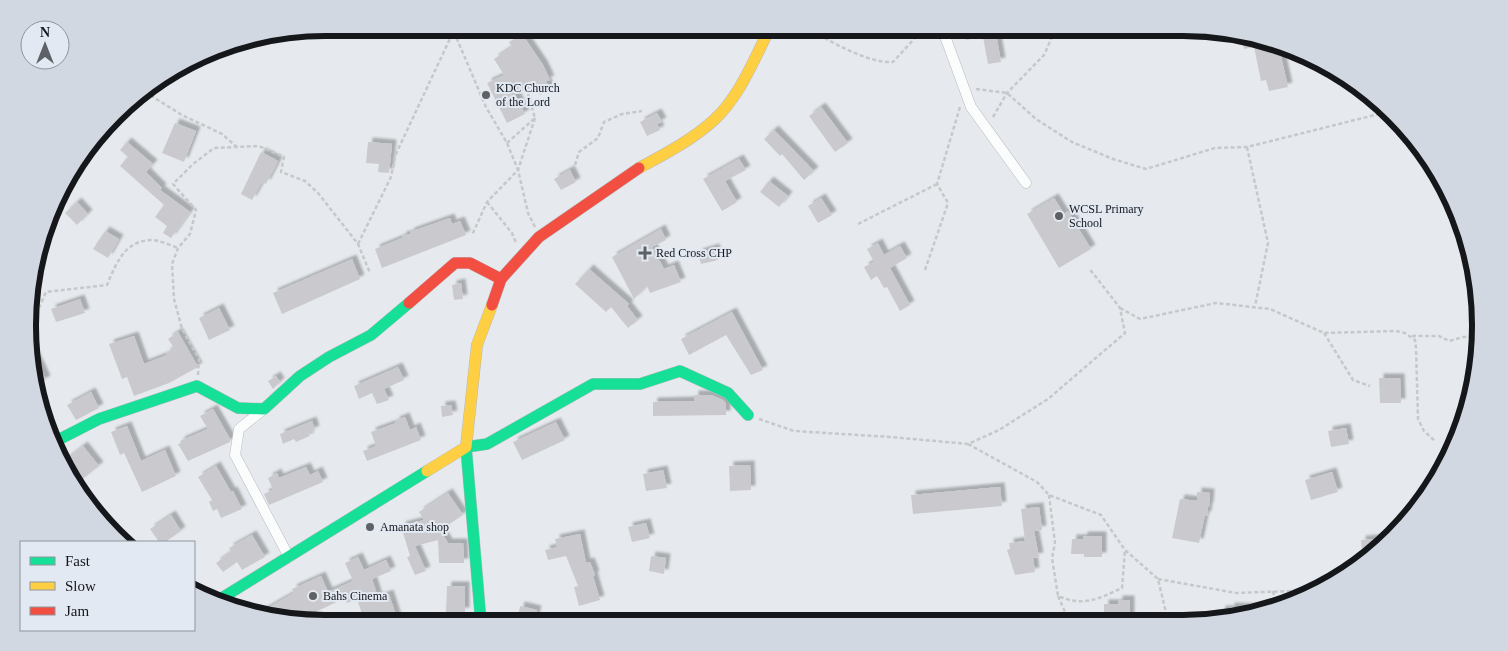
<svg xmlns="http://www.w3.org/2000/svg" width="1508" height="651" font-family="Georgia,serif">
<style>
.building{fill:#cacace;filter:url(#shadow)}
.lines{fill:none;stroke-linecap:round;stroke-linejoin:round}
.street-casing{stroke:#b8babe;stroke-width:11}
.fast-casing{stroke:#b8babe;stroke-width:12}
.slow-casing{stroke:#b8babe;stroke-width:12}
.jam-casing{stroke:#b8babe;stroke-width:12}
.path{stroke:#c7c8c9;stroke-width:2.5;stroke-dasharray:4 2.5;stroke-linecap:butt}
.street{stroke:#fbfcfc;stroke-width:10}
.fast{stroke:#16e098;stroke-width:11}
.slow{stroke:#ffcf43;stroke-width:11}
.jam{stroke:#f24e42;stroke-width:11}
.poi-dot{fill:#5e6165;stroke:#e2e9f2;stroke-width:2}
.labels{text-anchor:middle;stroke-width:4;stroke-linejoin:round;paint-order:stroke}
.poi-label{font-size:12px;fill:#15171b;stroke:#e2e9f2;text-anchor:start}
.rim{fill:none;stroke:#15171b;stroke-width:6}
</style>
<defs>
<filter id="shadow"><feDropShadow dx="4.5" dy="-4.5" stdDeviation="1" flood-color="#0004"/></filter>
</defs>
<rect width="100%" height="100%" fill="#e6eaee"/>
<!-- building -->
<g class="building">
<path d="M963 28H1004V33L996 34 1001 62 988 64 983 37 966 40Z"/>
<path d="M522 34 543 65 550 80 546 81 550 90 540 95 536 86 515 94 525 114 507 123 487 83 504 75 494 59 512 47 509 42Z"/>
<path d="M1241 37 1278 43 1288 87 1269 91 1266 80 1261 81 1254 47 1244 49Z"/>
<path d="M821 107 848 143 835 152 809 116Z"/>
<path d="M657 113 662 122 657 124 660 130 647 136 640 122Z"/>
<path d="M175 123 196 131 184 162 162 153Z"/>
<path d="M774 130 814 171 804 180 782 154 780 156 764 139Z"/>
<path d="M127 142 153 164 146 172 162 188 160 190 190 212 171 238 163 233 167 226 155 217 164 205 120 166 128 157 120 150Z"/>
<path d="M368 142 392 144 389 173 378 172 379 164 366 163Z"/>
<path d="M261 152 278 161 266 184 262 182 252 200 241 194Z"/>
<path d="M739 159 746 170 725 181 737 202 722 211 703 179Z"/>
<path d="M570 170 576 182 561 190 554 179Z"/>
<path d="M769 181 788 196 779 207 760 192Z"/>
<path d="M821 198 832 215 818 223 808 206Z"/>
<path d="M1054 198 1064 214 1068 211 1091 249 1059 268 1027 214Z"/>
<path d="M77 202 88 214 77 225 65 213Z"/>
<path d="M450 218 452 224 460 221 466 235 382 268 375 249 402 238V236L410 234V232Z"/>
<path d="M661 229 666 240 652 247 664 269 674 265 681 282 650 293 647 286 634 299 612 257Z"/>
<path d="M105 231 119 239 108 258 93 249Z"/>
<path d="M878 243 884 255 900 246 907 258 890 268 910 305 900 311 887 287 884 288 877 276 871 280 864 267 874 262 867 249Z"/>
<path d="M715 248 718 260 701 264 698 253Z"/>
<path d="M352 259 360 279 282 314 273 293Z"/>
<path d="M589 269 629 304 627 306 638 320 628 328 611 307 606 312 575 284Z"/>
<path d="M461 283 463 299 454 300 452 285Z"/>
<path d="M80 299 85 313 56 322 51 309Z"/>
<path d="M219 308 230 330 209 340 199 318Z"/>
<path d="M732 312 763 370 751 375 726 335 689 355 681 339Z"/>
<path d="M178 332 198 367 169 383 134 396 127 377 122 379 109 344 134 336 144 364 167 355 166 353 174 348 168 339Z"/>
<path d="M33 352 46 380 37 385 30 365V353Z"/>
<path d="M398 367 404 380 384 389 389 400 377 404 372 393 359 399 354 386Z"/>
<path d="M276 376 280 382 273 389 268 381Z"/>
<path d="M1379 378H1400L1401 403H1380Z"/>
<path d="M91 392 99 408 76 420 67 405Z"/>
<path d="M694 395H711L723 400 726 404V415L653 416V402L694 401Z"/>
<path d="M451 405 453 415 442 417 441 406Z"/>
<path d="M213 409 230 439V442L188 461 178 444 181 443 180 441 208 429 200 416Z"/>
<path d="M405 417 410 430 416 427 421 440 367 461 363 451 376 446 371 432 396 423 395 421Z"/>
<path d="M312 421 315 430 308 433 310 436 296 442 294 439 283 444 280 434Z"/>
<path d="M556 422 565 440 522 460 513 442Z"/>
<path d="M127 426 141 461 165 450 176 476 142 492 124 453 120 455 111 432Z"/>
<path d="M1346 428 1349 444 1331 447 1328 431Z"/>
<path d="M83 446 99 466 76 484 67 472 63 462Z"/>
<path d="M750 465 751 490 730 491 729 466Z"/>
<path d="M216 466 231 492 233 491 242 509 221 518 217 509 213 511 209 502 212 500 198 477Z"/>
<path d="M306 467 310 475 318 471 323 482 269 505 264 494 273 490 268 478 277 473 279 478Z"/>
<path d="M663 470 667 488 646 491 643 474Z"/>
<path d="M1332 472 1338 492 1311 500 1305 480Z"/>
<path d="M1000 487 1002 506 913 514 911 495Z"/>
<path d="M1197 492 1210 493 1209 507H1208L1207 516 1205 515 1199 543 1172 538 1180 499 1197 501Z"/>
<path d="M448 493 463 515 440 530 448 543H463L464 563H439L438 540 415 546 426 571 415 575 407 557 410 556 401 526 424 520 419 512Z"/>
<path d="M1039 507 1042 530 1034 531 1039 557 1033 558 1035 572 1015 575 1007 550 1010 549 1009 543 1025 541 1021 509Z"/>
<path d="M171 515 181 531 165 542H159L150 529Z"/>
<path d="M646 523 650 538 632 542 628 527Z"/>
<path d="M580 534 586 563 590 562 595 575 593 576 600 600 579 606 574 587 578 586 566 556 548 560 545 550 557 547 555 539Z"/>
<path d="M252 535 265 557 242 570 237 562 223 572 216 563 231 552 229 548Z"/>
<path d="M1083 536H1102V557H1084V554H1071L1072 539H1083Z"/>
<path d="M1389 538 1379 550 1363 560 1361 540Z"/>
<path d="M651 556 666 558 664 574 649 571Z"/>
<path d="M358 557 364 570 386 560 391 571 372 579 378 598 389 594 397 619 383 623H365L357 599 347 603 345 598 305 617 303 611 292 618 259 613 294 593 292 589 321 576 328 592 353 581 345 563Z"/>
<path d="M447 586H465V612H446Z"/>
<path d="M1118 600H1130V619L1104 621V604H1118Z"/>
<path d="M520 606 537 610 534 623H517Z"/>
<path d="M1230 607 1259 608V610L1221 621V610H1230Z"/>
</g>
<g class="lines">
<defs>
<g id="street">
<path d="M942 28 971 107 1026 183"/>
<path d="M264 409 239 429 235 455 289 557"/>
</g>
<g id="fast">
<path d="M56 441 99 419 197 386 238 408 264 409 300 376 329 357 371 335 409 303"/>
<path d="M217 601 427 471"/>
<path d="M481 623 466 447 487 444 593 384H640L680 371 728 393 748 415"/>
</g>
<g id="slow">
<path d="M639 168C665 154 692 140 714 120 740 96 754 59 770 28"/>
<path d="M427 471 466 447 477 345 492 305"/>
</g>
<g id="jam">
<path d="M409 303 455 263H470L501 279"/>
<path d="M492 305 501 279 539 237 639 168"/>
</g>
</defs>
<!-- street casing -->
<use href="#street" class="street-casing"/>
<!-- fast casing -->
<use href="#fast" class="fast-casing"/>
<!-- slow casing -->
<use href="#slow" class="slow-casing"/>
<!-- jam casing -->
<use href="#jam" class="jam-casing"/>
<!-- path -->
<g class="path">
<path d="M808 28C828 41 870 64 893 62L924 28"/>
<path d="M454 32 486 107 507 143 518 170 487 202 472 235"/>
<path d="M976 89 1007 93 1036 119 1072 142 1113 159 1146 169 1215 148 1247 147 1387 112"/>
<path d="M145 92 182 115 222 134 237 147"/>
<path d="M993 117 1007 93 1044 55 1056 28"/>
<path d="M507 143 535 118 528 94"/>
<path d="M1247 147 1268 243 1255 306"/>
<path d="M575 165 579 152 598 138 604 122 622 114 642 111"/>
<path d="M487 202 512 233 516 243"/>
<path d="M858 224 937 184"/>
<path d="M535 227 528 213 518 170 535 118"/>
<path d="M358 244 391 177 395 156 455 28"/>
<path d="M925 270 948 203 937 184 960 107"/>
<path d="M1120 308 1140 319 1216 303 1270 309 1324 333 1396 331 1405 333 1415 340 1416 348 1418 419 1424 431 1435 441"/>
<path d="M31 326 46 292 107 285C116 264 124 241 151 240 159 240 170 245 178 248"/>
<path d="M1324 333 1353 380 1370 386"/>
<path d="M1412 336H1439L1449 341 1463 337H1476"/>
<path d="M198 375 199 359 182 329 174 299 172 264 178 248 190 234 196 210 173 184 193 164 214 148 259 146 284 157 281 172 305 181 318 193 358 244 370 273"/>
<path d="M759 419 794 431 891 437 968 444 999 430 1048 399 1125 333 1120 308 1089 268"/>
<path d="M968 444 1037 482 1049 495 1101 515 1125 550 1158 579 1168 621"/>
<path d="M1049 495 1055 543 1052 558 1058 596C1084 607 1098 599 1122 588L1125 550"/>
<path d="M1158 579 1236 593 1319 590"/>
<path d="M1273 591 1276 604"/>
<path d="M1058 596 1069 621"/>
</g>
<!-- street -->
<use href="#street" class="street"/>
<!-- fast -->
<use href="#fast" class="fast"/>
<!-- slow -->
<use href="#slow" class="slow"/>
<!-- jam -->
<use href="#jam" class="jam"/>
</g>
<!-- markers -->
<g class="poi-dot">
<circle cx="486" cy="95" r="5"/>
<circle cx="1059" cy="216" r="5"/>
<path d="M642.5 245.5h5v5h5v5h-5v5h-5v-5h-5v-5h5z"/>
<circle cx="370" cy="527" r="5"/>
<circle cx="313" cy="596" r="5"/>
</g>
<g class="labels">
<!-- poi labels -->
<g class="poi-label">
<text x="496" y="92">KDC Church<tspan x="496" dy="14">of the Lord</tspan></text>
<text x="1069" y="213">WCSL Primary<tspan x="1069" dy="14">School</tspan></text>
<text x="656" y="257">Red Cross CHP</text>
<text x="380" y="531">Amanata shop</text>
<text x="323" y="600">Bahs Cinema</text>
</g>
</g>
<!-- crop -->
<path d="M0 0H1508V651H0ZM325 36H1183A289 289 0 0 1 1472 325V326A289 289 0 0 1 1183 615H325A289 289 0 0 1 36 326V325A289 289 0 0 1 325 36Z" fill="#d2d8e1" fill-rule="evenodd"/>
<path class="rim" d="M325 36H1183A289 289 0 0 1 1472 325V326A289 289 0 0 1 1183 615H325A289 289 0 0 1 36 326V325A289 289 0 0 1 325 36Z"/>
<!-- legend -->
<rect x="20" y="541" width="175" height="90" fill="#e2e9f2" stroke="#90959c"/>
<rect x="30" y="557" width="25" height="8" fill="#16e098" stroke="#90959c"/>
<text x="65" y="566" font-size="15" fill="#15171b">Fast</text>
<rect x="30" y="582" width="25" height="8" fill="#ffcf43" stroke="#90959c"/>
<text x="65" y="591" font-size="15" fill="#15171b">Slow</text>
<rect x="30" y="607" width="25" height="8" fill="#f24e42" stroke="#90959c"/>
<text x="65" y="616" font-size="15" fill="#15171b">Jam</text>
<!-- north arrow -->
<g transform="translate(45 45)"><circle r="24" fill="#e2e9f2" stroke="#90959c"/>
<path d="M0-4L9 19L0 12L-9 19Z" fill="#5e6165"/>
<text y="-8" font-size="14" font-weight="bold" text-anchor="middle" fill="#15171b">N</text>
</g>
</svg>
